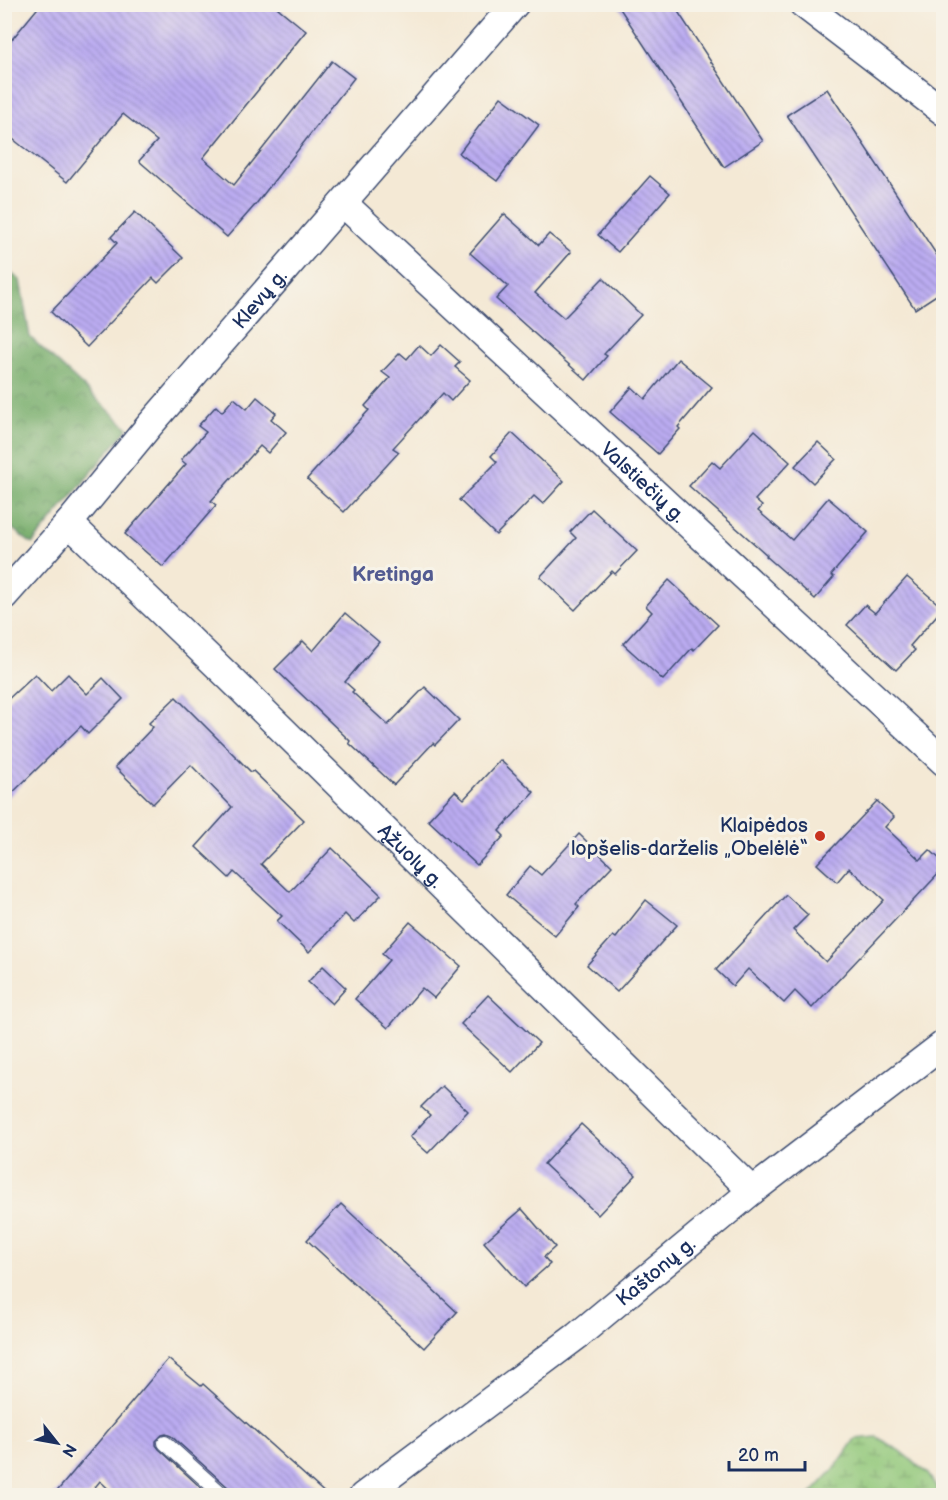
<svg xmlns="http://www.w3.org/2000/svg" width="948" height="1500" font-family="'Balsamiq Sans',sans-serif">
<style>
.forest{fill:url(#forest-crowns);stroke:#486e64;stroke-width:1.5}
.wetland{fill:url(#wetland-marsh);stroke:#567b6c;stroke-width:1.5}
.building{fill:url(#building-back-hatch)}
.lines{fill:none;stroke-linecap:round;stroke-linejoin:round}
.lane-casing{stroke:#3c4b70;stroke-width:16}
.street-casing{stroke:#3c4b70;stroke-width:30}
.lane{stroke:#fff;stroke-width:14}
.street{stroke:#fff;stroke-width:27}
.poi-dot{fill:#c8321e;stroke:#f7f3e8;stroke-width:2}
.labels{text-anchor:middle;stroke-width:6;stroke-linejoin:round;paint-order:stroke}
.street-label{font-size:20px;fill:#1b2f5e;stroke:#f7f3e8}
.poi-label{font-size:20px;fill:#1b2f5e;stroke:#f7f3e8;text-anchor:end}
.neighbourhood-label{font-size:21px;font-weight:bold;fill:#535b91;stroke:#f7f3e8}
</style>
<defs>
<pattern id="forest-crowns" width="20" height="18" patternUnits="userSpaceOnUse" patternTransform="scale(1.5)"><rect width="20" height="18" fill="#74ac69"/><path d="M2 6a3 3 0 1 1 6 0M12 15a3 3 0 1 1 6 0" fill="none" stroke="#5e8c5a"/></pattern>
<pattern id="wetland-marsh" width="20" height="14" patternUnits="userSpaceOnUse" patternTransform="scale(1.5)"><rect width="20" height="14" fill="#91c779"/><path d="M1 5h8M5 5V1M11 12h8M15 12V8" fill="none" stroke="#76a266"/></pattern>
<pattern id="building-back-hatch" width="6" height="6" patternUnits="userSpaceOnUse" patternTransform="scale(1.5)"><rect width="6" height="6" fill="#bbacf1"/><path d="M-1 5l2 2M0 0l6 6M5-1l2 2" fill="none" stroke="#978cc6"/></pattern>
</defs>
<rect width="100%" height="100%" fill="#f7f3e8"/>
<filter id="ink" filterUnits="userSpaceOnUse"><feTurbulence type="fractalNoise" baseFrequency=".0167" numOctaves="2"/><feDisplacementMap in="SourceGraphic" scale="12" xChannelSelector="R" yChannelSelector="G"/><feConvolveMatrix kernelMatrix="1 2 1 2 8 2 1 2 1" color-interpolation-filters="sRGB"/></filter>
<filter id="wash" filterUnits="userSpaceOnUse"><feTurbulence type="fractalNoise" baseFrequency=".008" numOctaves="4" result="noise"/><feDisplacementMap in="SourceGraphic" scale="24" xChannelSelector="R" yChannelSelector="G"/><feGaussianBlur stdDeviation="1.35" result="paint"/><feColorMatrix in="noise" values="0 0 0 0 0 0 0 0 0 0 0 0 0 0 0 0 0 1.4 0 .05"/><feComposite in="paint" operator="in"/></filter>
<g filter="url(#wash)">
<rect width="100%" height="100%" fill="#f4e9d5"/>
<!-- forest -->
<path class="forest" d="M5 269 20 280 30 337 128 428 32 544 5 523Z"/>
<!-- wetland -->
<path class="wetland" d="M877 1437 900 1451 928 1474 942 1495H810L835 1468 855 1439Z"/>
<g id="blocks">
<!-- building -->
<g class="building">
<path d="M41 4H273L306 31 203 158 234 185 332 61 354 78 256 204 227 237 139 161 157 141 123 114 67 182 4 132V49Z"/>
<path d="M617 4H673L763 141 724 167Z"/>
<path d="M827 89 944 266V290L915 309 787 115Z"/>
<path d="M501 97 539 125 497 181 459 153Z"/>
<path d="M650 176 670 193 618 252 598 235Z"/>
<path d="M135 212 183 258 158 283 153 278 87 347 51 312 117 243 111 237Z"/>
<path d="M504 214 539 245 549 234 571 252 535 293 564 318 603 278 641 315 604 354 607 356 586 380 496 299 508 286 470 253Z"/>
<path d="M419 345 431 356 441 345 460 362 455 367 470 380 451 401 443 393 393 448 399 452 344 512 307 479 369 410 365 406 390 378 382 372 400 353 407 359Z"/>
<path d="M678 359 712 387 678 427 680 429 658 454 610 412 632 387 645 399Z"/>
<path d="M257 397 276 413 271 419 286 432 268 453 260 446 211 501 216 505 163 567 125 534 186 464 181 460 206 432 198 426 216 406 222 412 234 398 247 409Z"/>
<path d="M755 430 790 462 755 500 762 506 758 511 792 540 828 498 868 532 831 575 834 577 815 599 766 556 767 555 689 486 712 461 720 468Z"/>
<path d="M512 433 564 481 543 504 534 496 496 535 459 500 497 462 491 456Z"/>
<path d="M818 442 836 459 813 483 795 466Z"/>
<path d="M592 509 637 551 615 574 612 571 575 610 540 577 576 538 570 532Z"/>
<path d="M907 577 943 608 910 646 915 650 896 670 847 625 865 605 875 613Z"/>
<path d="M669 580 718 625 694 650 692 648 663 680 623 644 652 612 646 606Z"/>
<path d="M345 613 379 642 345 682 354 690 352 692 388 725 425 687 459 720 435 745 433 743 394 785 349 743 350 741 275 669 303 641 313 651Z"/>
<path d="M35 674 51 691 68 674 87 694 103 678 123 699 88 734 81 726 4 801V703Z"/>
<path d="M176 697 251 772 253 771 304 820 261 864 290 892 332 848 381 895 354 923 345 914 309 952 277 921 282 916 234 872 229 878 196 847 232 807 191 765 153 804 115 767 153 727 149 723Z"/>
<path d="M500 760 534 792 499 831 504 836 477 865 428 820 455 791 464 799Z"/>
<path d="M877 801 894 817 885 827 920 860 930 850 944 863V868L812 1008 795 991 784 1003 748 969 733 986 716 970 786 895 808 915 793 930 826 962 884 900 849 868 837 882 817 864Z"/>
<path d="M579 834 612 866 576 904 579 907 555 936 506 895 530 866 541 875Z"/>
<path d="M646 900 677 925 617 992 587 965 613 936 616 938Z"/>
<path d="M410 922 461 966 434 998 422 988 388 1028 355 999 389 960 382 954Z"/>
<path d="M323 966 346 988 332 1004 308 982Z"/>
<path d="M488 995 539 1043 512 1072 461 1024Z"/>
<path d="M442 1086 468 1111 428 1153 410 1137 430 1115 421 1107Z"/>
<path d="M581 1124 636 1175 598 1215 544 1164Z"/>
<path d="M341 1204 457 1312 424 1348 307 1240Z"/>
<path d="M522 1209 555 1247 544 1257 550 1264 524 1287 484 1242Z"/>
<path d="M168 1359 201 1386 203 1384 328 1496H233L230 1489 171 1436 166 1434 162 1435 156 1441V1445L159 1449 210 1496H116L100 1481 88 1496H53Z"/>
</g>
</g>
</g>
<g filter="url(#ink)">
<use href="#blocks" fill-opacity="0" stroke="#3c4b70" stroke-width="1.5"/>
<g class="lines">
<defs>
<path id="lane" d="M165 1443 224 1496"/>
<g id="street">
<path d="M803 4 944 112"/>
<path id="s1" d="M343 203 944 762"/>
<path id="s2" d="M69 523 230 678 752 1191"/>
<path id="s3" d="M4 596 69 523 149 426 515 4"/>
<path id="s4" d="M363 1496 577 1336 752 1191 944 1044"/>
</g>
</defs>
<!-- lane casing -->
<use href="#lane" class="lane-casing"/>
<!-- street casing -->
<use href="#street" class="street-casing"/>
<!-- lane -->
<use href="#lane" class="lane"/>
<!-- street -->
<use href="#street" class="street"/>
</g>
</g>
<!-- markers -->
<circle class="poi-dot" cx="820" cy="836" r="6"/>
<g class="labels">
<!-- street labels -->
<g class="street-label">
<text dy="7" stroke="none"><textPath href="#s3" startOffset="392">Klevų g.</textPath></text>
<text dy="7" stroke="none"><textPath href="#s1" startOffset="410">Valstiečių g.</textPath></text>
<text dy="7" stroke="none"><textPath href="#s2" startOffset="477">Ąžuolų g.</textPath></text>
<text dy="7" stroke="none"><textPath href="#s4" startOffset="369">Kaštonų g.</textPath></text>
</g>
<!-- poi labels -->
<g class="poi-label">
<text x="808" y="832">Klaipėdos<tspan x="808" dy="23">lopšelis-darželis „Obelėlė“</tspan></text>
</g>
<!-- neighbourhood labels -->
<g class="neighbourhood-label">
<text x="393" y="581">Kretinga</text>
</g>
</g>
<!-- margin -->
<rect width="948" height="1500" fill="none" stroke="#f7f3e8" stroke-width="24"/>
<!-- north arrow -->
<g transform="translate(57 1443) rotate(121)" stroke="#f7f3e8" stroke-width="4.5" paint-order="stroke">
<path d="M0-4.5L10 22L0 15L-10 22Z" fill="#1b2f5e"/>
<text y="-9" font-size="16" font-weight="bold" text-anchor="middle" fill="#1b2f5e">N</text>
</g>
<!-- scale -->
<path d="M729 1461v9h76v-9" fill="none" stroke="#1b2f5e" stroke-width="3"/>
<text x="738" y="1461" font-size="18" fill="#1b2f5e" stroke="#f7f3e8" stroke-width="4.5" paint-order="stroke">20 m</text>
</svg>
